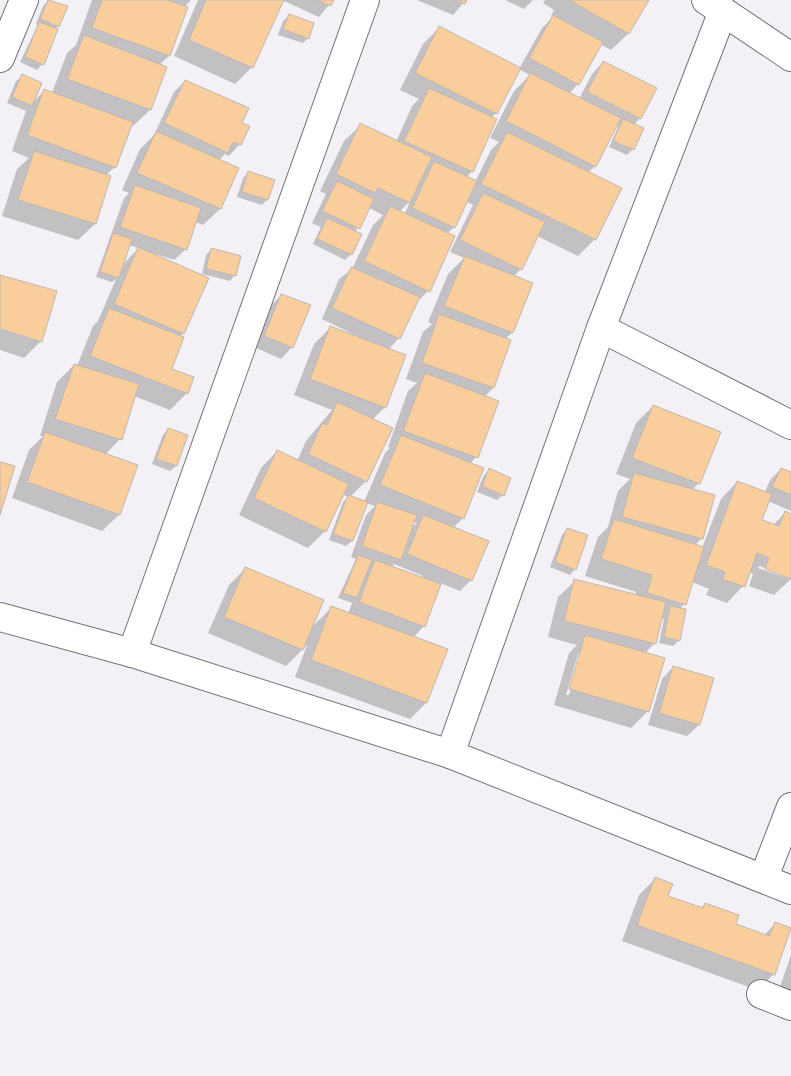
<svg xmlns="http://www.w3.org/2000/svg" width="791" height="1076" font-family="Karla,sans-serif">
<style>
.shadow{fill:#0003;fill-rule:evenodd}
.building{fill:#facd9c;stroke:#bcb8b3}
.lines{fill:none;stroke-linecap:round;stroke-linejoin:round}
.minor-casing{stroke:#757277;stroke-width:30}
.minor{stroke:#fff;stroke-width:28}
</style>
<rect width="100%" height="100%" fill="#f4f1f6"/>
<!-- shadow -->
<g class="shadow">
<path d="M49 0 58 26 55 29 57 30 42 64 37 70 20 62 38 25 36 24 43 6Z"/>
<path d="M92 0H191L184 7 186 8 169 56 159 65 166 68 150 110 133 126 130 125 115 167 106 175 95 224 78 240 2 216 17 169 29 158 12 151 26 111 7 103 16 81 22 76 33 102 44 91 52 93 67 53 76 45Z"/>
<path d="M198 0H333L319 17 282 0 252 67 235 84 174 56Z"/>
<path d="M417 0H466L453 15Z"/>
<path d="M505 0H533L524 9Z"/>
<path d="M545 0H648L628 34 611 50 600 44 578 84 569 94 579 99 592 74 603 62 640 118 634 125 642 129 633 149 627 155 609 147 618 127 616 126 595 166 588 173 595 239 578 256 537 236 521 269 513 277 532 284 512 333 505 339 510 341 493 388 484 397 476 457 470 464 463 518 453 528 471 580 460 591 440 583 424 626 413 638 426 703 410 719 295 677 307 645 286 666 208 633 229 585 246 568 312 627 331 608 348 614 352 603 338 598 356 559 351 557 366 515 375 506 366 503 352 541 346 546 329 540 343 502 348 497 342 494 325 531 308 548 239 515 261 468 277 451 297 461 306 441 332 410 294 395 314 344 330 328 356 337 357 336 322 319 339 279 352 269 373 225 383 215 369 208 355 232 351 254 345 260 313 244 321 227 312 223 326 194 320 191 344 141 361 125 396 142 412 106 419 99 400 90 423 44 439 28 519 69 542 28 553 17 551 16 554 10 543 3ZM519 69 530 75 514 91 490 138 499 142 491 150 475 182 466 178 472 171 491 118 496 113ZM411 200 404 215 399 212ZM466 201 473 205 450 252 464 258 448 274 428 322 432 324 423 332 406 379 417 383 408 391 388 447 390 448 385 453 364 502 350 497 366 481 372 420 385 407 388 350 399 338 415 304 428 291 447 234 454 227ZM413 521 417 523 410 529ZM394 564 423 576 422 578 392 567Z"/>
<path d="M289 16 308 38 303 43 278 35 283 21Z"/>
<path d="M185 81 240 123V144L229 156 225 154 219 160 238 168 220 209 203 225 195 222 186 249 174 260 155 254V256L183 334 180 337 170 369 187 393 170 410 134 396 120 439 105 455 136 466 119 515 102 531 12 498 29 450 43 436H40L57 382 74 365 77 366 93 326 98 321 116 279 112 282 96 277 124 198 129 193 122 190 140 149 154 135 174 92ZM128 245 139 248 121 266Z"/>
<path d="M249 172 267 200 262 205 237 197 243 178Z"/>
<path d="M211 250 235 275 230 281 202 274 206 255Z"/>
<path d="M0 276 41 341 24 358 0 350Z"/>
<path d="M282 295 292 347 281 359 254 347 270 306Z"/>
<path d="M653 406 699 483 692 490 702 538 695 545 702 548 721 499 737 482 765 492 770 480 781 469 791 473V511L768 501 761 520 773 525 785 513 791 515V579L774 595 749 586 753 574 748 572 743 586 727 603 706 595 709 589 692 582 684 604 680 609 679 640 673 646 659 643 664 619 661 618 655 643 644 654 648 711 631 728 554 705 569 653 577 645 548 637 558 597 575 581 635 595 636 592 585 576 598 537 608 527 618 491 630 479 616 474 636 423ZM759 566 784 575V577L758 568ZM578 654H581L569 695H566Z"/>
<path d="M168 429 176 466 170 471 152 464 163 435Z"/>
<path d="M490 470 503 495 497 500 477 492 484 475Z"/>
<path d="M567 529 575 569 570 575 550 567 562 535Z"/>
<path d="M673 667 713 679 699 725 687 736 648 725 662 679Z"/>
<path d="M655 879 667 896 700 909 705 904 735 924 764 935 775 924 774 974 757 990 622 941 639 895Z"/>
<path d="M791 955V1006L775 1001Z"/>
</g>
<!-- building -->
<g class="building">
<path d="M48 0 68 6 59 27 40 19Z"/>
<path d="M102 0H168L188 7 170 56 92 28Z"/>
<path d="M206 0H284L253 68 189 40Z"/>
<path d="M317 0H334L331 6Z"/>
<path d="M454 0H467L465 4Z"/>
<path d="M569 0H649L629 34Z"/>
<path d="M289 14 314 23 309 39 283 29Z"/>
<path d="M553 15 603 42 579 85 529 58Z"/>
<path d="M39 22 58 29 44 65 25 57Z"/>
<path d="M439 26 521 68 497 114 415 73Z"/>
<path d="M84 35 167 67 151 110 67 79Z"/>
<path d="M603 61 657 88 641 119 587 92Z"/>
<path d="M530 73 621 118 596 167 506 121Z"/>
<path d="M22 74 42 83 32 106 12 97Z"/>
<path d="M185 80 249 108 242 123 250 126 241 145 233 142 228 153 164 123Z"/>
<path d="M429 88 497 119 473 172 404 141Z"/>
<path d="M44 89 133 122 116 168 27 135Z"/>
<path d="M623 119 644 128 634 150 613 141Z"/>
<path d="M360 123 432 157 410 203 378 188 375 193 336 174Z"/>
<path d="M156 131 239 168 221 209 137 173Z"/>
<path d="M507 132 622 188 596 240 481 184Z"/>
<path d="M34 151 111 176 96 224 18 200Z"/>
<path d="M434 161 477 181 455 228 412 208Z"/>
<path d="M248 171 275 180 268 200 242 192Z"/>
<path d="M337 181 374 199 360 229 322 211Z"/>
<path d="M135 185 201 208 187 250 120 227Z"/>
<path d="M483 193 545 222 522 270 460 240Z"/>
<path d="M390 206 455 236 430 292 364 261Z"/>
<path d="M327 218 362 234 352 255 317 239Z"/>
<path d="M113 233 132 239 119 278 100 272Z"/>
<path d="M138 247 209 278 184 334 114 304Z"/>
<path d="M211 248 241 256 236 276 206 269Z"/>
<path d="M465 256 533 283 513 333 444 306Z"/>
<path d="M351 267 420 297 400 339 332 308Z"/>
<path d="M0 275 57 291 42 342 0 329Z"/>
<path d="M281 294 311 305 293 348 264 336Z"/>
<path d="M109 308 184 337 172 369 194 377 188 394 90 356Z"/>
<path d="M439 314 511 340 494 388 422 363Z"/>
<path d="M330 326 406 355 386 408 310 379Z"/>
<path d="M74 364 139 384 122 440 55 419Z"/>
<path d="M425 373 499 401 478 458 403 431Z"/>
<path d="M337 402 393 428 367 482 308 454 322 423 327 425Z"/>
<path d="M653 405 721 432 700 484 632 458Z"/>
<path d="M168 428 188 435 177 466 156 459Z"/>
<path d="M45 432 138 465 120 515 27 482Z"/>
<path d="M401 435 484 468 464 519 380 485Z"/>
<path d="M277 450 349 484 326 532 254 498Z"/>
<path d="M0 462 15 466 0 515Z"/>
<path d="M489 468 511 478 504 496 482 486Z"/>
<path d="M781 468 791 472V495L772 487Z"/>
<path d="M634 473 715 495 703 539 622 517Z"/>
<path d="M737 481 772 494 762 520 779 526 785 511 791 514V579L765 569 769 558 757 553 745 587 722 579 725 572 706 565Z"/>
<path d="M348 495 368 502 353 541 333 534Z"/>
<path d="M377 502 417 515 401 560 362 546Z"/>
<path d="M423 515 489 541 472 581 407 554Z"/>
<path d="M614 519 704 547 686 605 647 593 652 575 601 559Z"/>
<path d="M567 528 588 535 576 570 555 562Z"/>
<path d="M358 555 372 560 357 598 343 593Z"/>
<path d="M375 560 441 584 425 627 359 602Z"/>
<path d="M245 567 324 600 303 650 224 617Z"/>
<path d="M574 579 666 602 656 644 564 621Z"/>
<path d="M331 606 448 649 427 703 311 660Z"/>
<path d="M670 606 686 609 680 641 664 637Z"/>
<path d="M585 635 665 658 649 712 569 689Z"/>
<path d="M673 666 714 678 700 725 659 713Z"/>
<path d="M655 877 673 884 668 896 703 908 705 903 739 915 736 924 769 936 775 922 791 928 775 975 637 925Z"/>
</g>
<g class="lines">
<defs>
<g id="minor">
<path d="M706 0 791 57"/>
<path d="M0 58 24 0"/>
<path d="M601 328 791 425"/>
<path d="M0 617 132 653 450 754 791 890"/>
<path d="M132 653 365 0"/>
<path d="M450 754 601 328 723 11"/>
<path d="M764 877 791 807"/>
<path d="M761 994 791 1006"/>
</g>
</defs>
<!-- minor casing -->
<use href="#minor" class="minor-casing"/>
<!-- minor -->
<use href="#minor" class="minor"/>
</g>
</svg>
